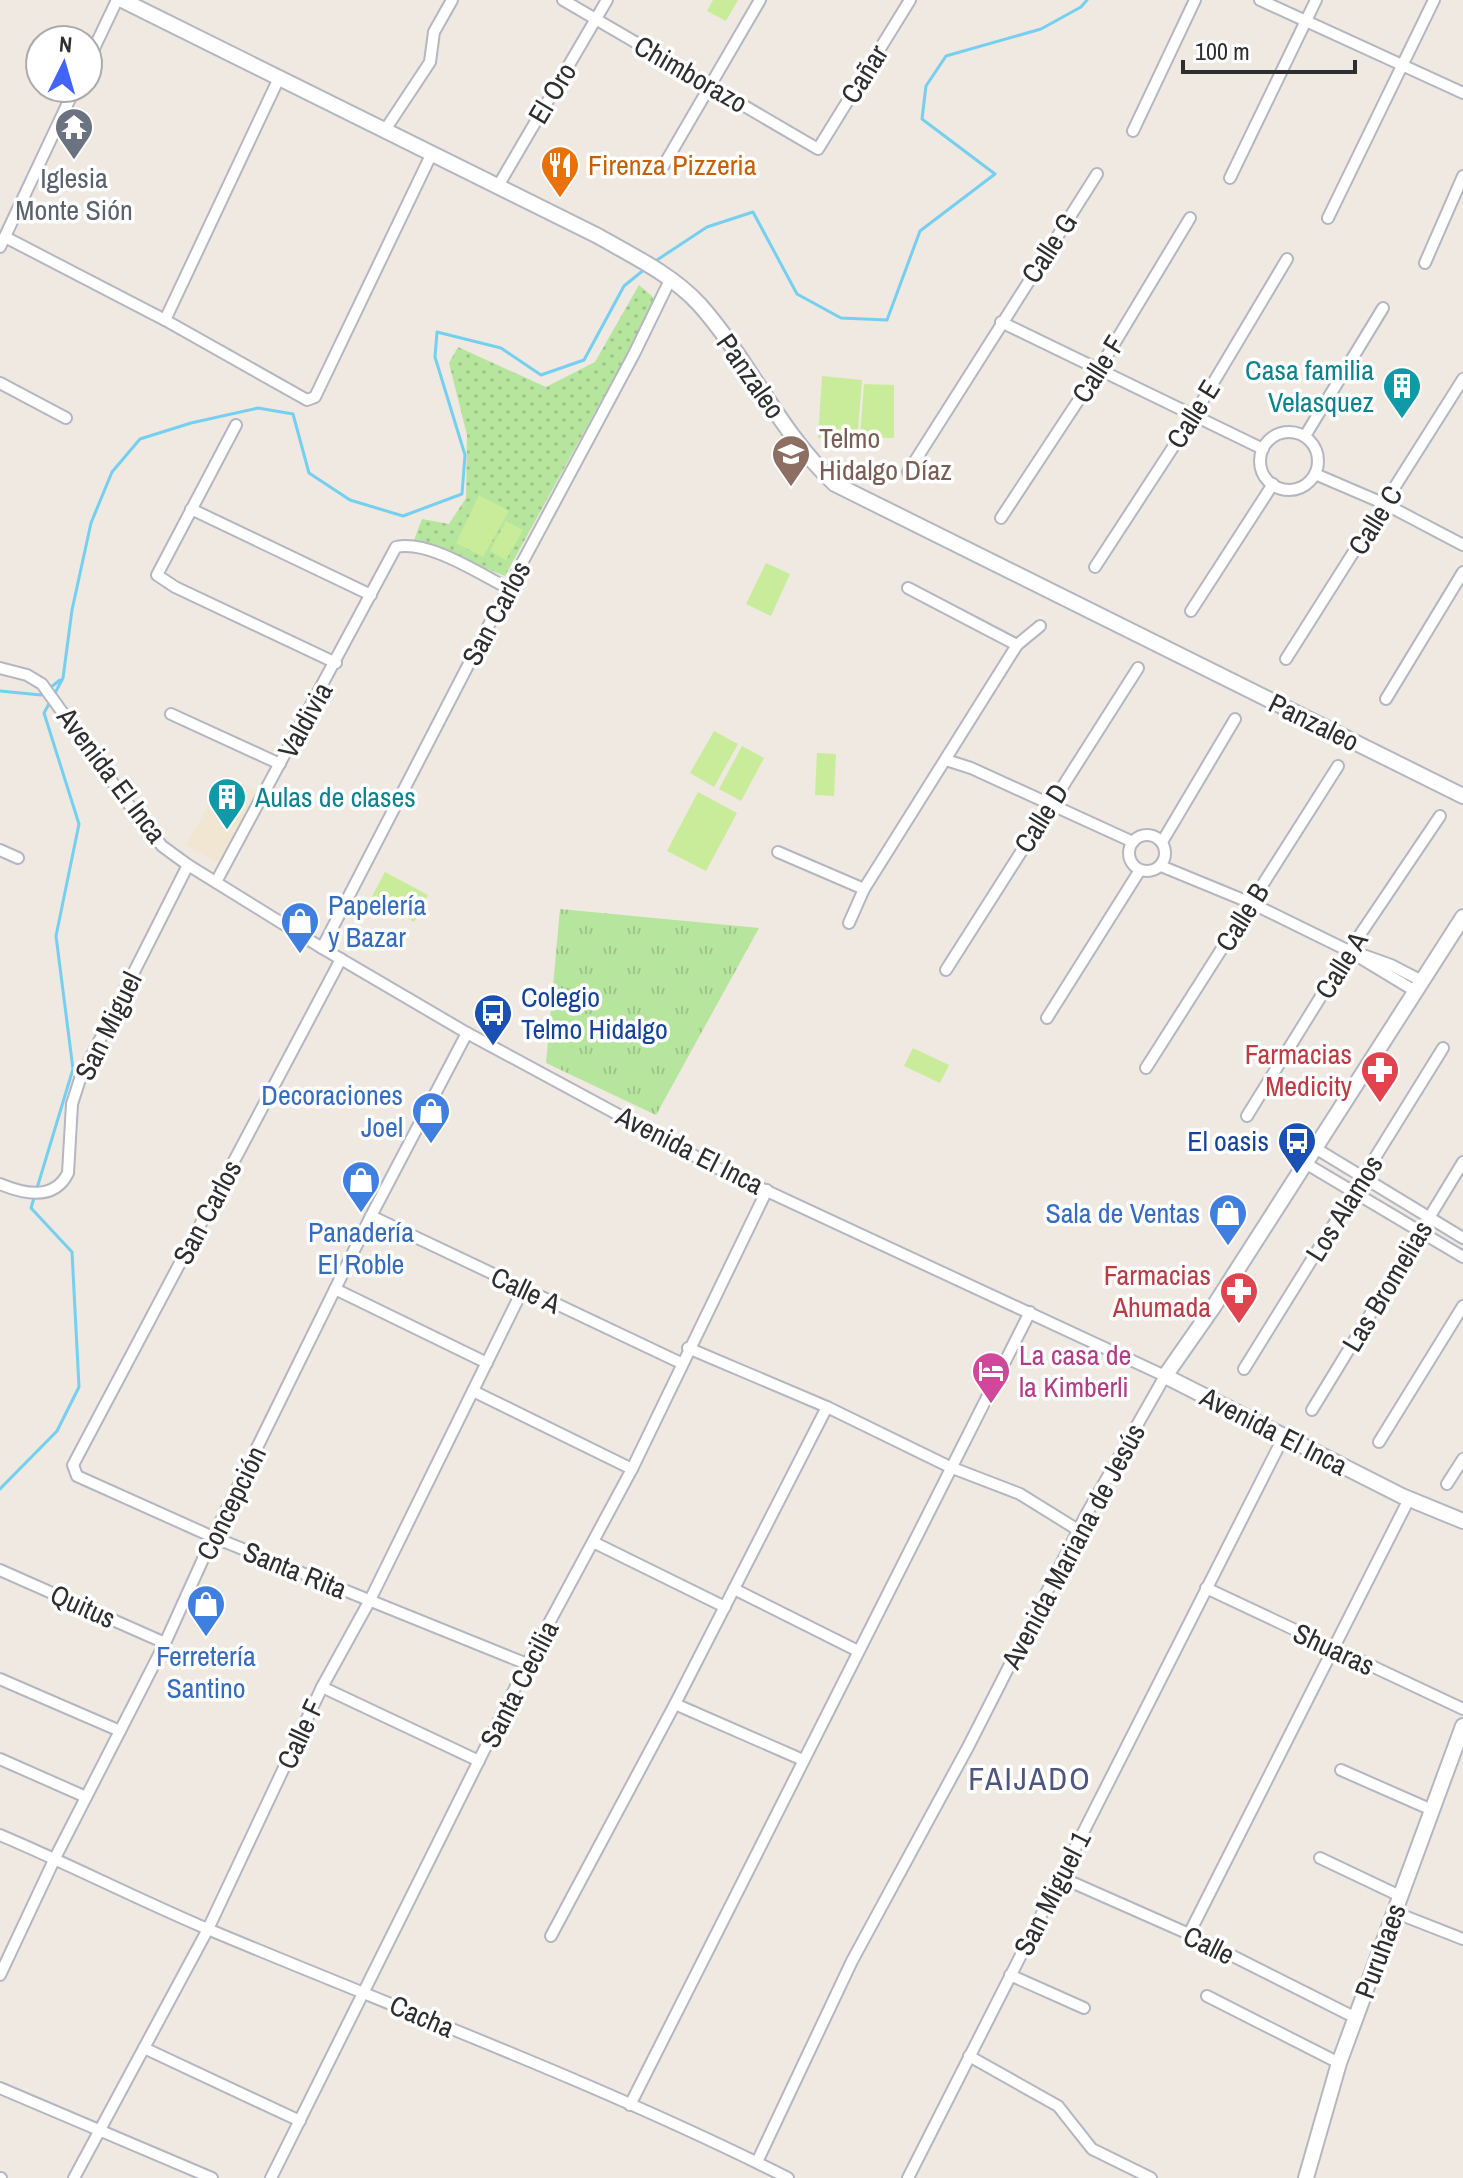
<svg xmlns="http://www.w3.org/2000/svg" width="1463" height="2178" font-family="'Archivo Narrow',sans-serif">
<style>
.education{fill:#f0e6d1}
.grass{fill:url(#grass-tufts)}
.park{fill:url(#park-dots)}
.pitch{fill:#c9ec9a}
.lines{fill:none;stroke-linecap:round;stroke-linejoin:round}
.stream{stroke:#75cff0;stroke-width:3}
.street-casing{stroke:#b4b7c1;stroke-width:14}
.secondary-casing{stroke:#b4b7c1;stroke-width:18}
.street{stroke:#fff;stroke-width:10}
.secondary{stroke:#fff;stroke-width:14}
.labels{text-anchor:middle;stroke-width:7;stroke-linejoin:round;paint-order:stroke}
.street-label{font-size:28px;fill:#2e2e2e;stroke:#fff}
.food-label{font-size:28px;fill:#c56008;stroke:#fff;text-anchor:start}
.worship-label{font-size:28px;fill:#5b616d;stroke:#fff}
.culture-label{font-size:28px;fill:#0d838f;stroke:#fff;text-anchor:end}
.education-label{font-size:28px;fill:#785e54;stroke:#fff;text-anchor:start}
.shop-label{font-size:28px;fill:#366cbe;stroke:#fff;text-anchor:end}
.transit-label{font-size:28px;fill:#164399;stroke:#fff;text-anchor:start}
.health-label{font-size:28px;fill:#be3a42;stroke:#fff;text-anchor:end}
.hotel-label{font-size:28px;fill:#b23c85;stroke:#fff;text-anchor:start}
.quarter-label{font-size:32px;letter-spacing:2px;fill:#4d5680;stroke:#fff}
</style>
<defs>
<pattern id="grass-tufts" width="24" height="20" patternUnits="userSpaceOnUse" patternTransform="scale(2)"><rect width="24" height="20" fill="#b6e59e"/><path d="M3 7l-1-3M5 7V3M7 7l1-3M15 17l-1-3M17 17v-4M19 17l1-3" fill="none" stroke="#9dc588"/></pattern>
<pattern id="park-dots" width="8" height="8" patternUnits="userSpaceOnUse" patternTransform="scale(2)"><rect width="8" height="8" fill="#b6e59e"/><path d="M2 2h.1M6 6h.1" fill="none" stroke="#9dc588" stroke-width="1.8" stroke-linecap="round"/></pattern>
</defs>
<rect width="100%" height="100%" fill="#efe9e1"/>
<!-- education -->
<path class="education" d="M226 775 259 793 218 863 186 845Z"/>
<!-- grass -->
<path class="grass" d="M560 909 759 928 656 1115 546 1063Z"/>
<!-- park -->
<path class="park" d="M639 285 653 297V306L505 576 414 540 422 519 449 524 466 498 467 435 449 363 458 347 546 387 595 362Z"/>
<!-- pitch -->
<g class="pitch">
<path d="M713 0H738L726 21 707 11Z"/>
<path d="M822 376 862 380 857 441 818 438Z"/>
<path d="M864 384 894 385V438H860Z"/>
<path d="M479 495 509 511 483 557 456 543Z"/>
<path d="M506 521 523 530 506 560 490 551Z"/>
<path d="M766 563 790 574 771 616 746 604Z"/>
<path d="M714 731 738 744 714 787 690 773Z"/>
<path d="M742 746 764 758 741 801 719 789Z"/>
<path d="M817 753 836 754 834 796 815 795Z"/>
<path d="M698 792 737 813 706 871 667 851Z"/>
<path d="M385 872 428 895 414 922 371 898Z"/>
<path d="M913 1048 949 1065 940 1083 904 1066Z"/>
</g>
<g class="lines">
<!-- stream -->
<g class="stream">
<path d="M654 262 707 227 753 212 797 294 841 318 887 320 920 231 995 174 922 119 926 86 946 56 1041 29 1081 7 1087 0"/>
<path d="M0 691 41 695 60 680"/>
<path d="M54 695 63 678 72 610 91 523 112 472 140 439 191 423 258 408 293 414 309 473 350 500 403 516 462 494 465 455 435 357 437 332 501 348 541 375 584 360 624 286 645 269"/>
<path d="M0 1489 57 1431 79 1387 72 1252 31 1208 73 1069 56 936 79 824 44 713 50 702"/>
</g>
<defs>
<g id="street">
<path d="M563 0 818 149 910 0"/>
<path d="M1260 0 1463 93"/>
<path d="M88 61 117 0"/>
<path d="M385 130 430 62 434 32 452 0"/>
<path d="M1133 131 1195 0"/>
<path d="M661 170 760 0"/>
<path d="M1230 178 1316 0"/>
<path d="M498 186 607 0"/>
<path d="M1328 218 1434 0"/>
<path d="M5 237 165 320 307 400 315 397 432 153"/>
<path d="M0 247 75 88"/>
<path d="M1425 263 1463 176"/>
<path d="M165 320 279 78"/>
<path d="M1001 322 1263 449"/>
<path d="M0 383 66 418"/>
<path d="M236 425 157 575 175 587 336 663"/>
<circle cx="1289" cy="461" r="29"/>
<path d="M1305 436 1383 308"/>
<path d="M908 472 1097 174"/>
<path d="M1315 474 1385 504 1463 545"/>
<path d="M191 509 371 595"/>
<path d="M1001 518 1099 369 1190 218"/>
<path d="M1095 567 1194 415 1287 259"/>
<path d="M908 588 1017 645"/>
<path d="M1191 611 1273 484"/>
<path d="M1286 659 1463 379"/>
<path d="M0 668 27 675 42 684 126 801 162 846 188 865 322 948 467 1033 715 1167 1165 1376 1086 1515 968 1747 852 1961 757 2162"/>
<path d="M1386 699 1463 572"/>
<path d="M171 714 280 764"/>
<path d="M946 760 971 768 1133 842"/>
<circle cx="1147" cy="853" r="18"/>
<path d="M1162 842 1235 719"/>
<path d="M0 850 18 858"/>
<path d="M778 852 864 889"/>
<path d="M1161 866 1251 903 1349 951 1415 991"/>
<path d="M216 882 396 547C430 540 479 574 510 589"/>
<path d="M849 923 864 889 1017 645 1040 626"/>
<path d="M322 948 492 619 634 354 671 278"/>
<path d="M1366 956 1391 965 1422 981"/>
<path d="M341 959 73 1465 77 1476 213 1537 527 1664"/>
<path d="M946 970 1138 668"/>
<path d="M1047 1018 1140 870"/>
<path d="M1146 1068 1338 766"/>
<path d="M1247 1116 1349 951 1440 816"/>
<path d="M1315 1148 1463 1238"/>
<path d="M1305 1163 1463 1257"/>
<path d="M0 1184C24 1194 54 1201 68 1173L72 1104 80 1079 188 865"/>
<path d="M371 1216 681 1363"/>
<path d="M335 1289 487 1363"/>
<path d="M688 1348 827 1407"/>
<path d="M1244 1369 1443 1048"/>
<path d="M473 1391 632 1469"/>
<path d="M1312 1410 1463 1162"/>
<path d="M1379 1442 1463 1306"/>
<path d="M1447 1484 1463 1459"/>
<path d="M593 1542 725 1607"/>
<path d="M0 1570 165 1643"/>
<path d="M1206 1588 1463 1709"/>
<path d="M734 1589 858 1651"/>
<path d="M0 1679 120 1731"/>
<path d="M322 1687 479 1761"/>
<path d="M675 1704 803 1760"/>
<path d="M0 1759 86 1797"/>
<path d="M1341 1770 1432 1810"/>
<path d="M0 1835C71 1865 139 1900 210 1930 403 2011 601 2084 788 2178"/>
<path d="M1320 1858 1400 1896"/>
<path d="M1060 1877 1189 1934 1356 2018"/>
<path d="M1394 1912 1463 1939"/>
<path d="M1189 1934 1409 1499"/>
<path d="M551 1936 675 1704 827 1407 950 1467 1020 1494 1078 1530"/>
<path d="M0 1975 55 1858 165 1643 213 1537 371 1216 467 1033"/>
<path d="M1010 1975 1084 2008"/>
<path d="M1207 1996 1339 2063"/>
<path d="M144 2048 300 2121"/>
<path d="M969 2056 1058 2106 1092 2149 1151 2178"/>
<path d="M0 2088 212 2178"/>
<path d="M630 2105 1030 1312"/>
<path d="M0 2178H1"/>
<path d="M74 2178 208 1929 322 1687 370 1600 523 1289"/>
<path d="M271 2178 527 1664 632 1469 767 1190"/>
<path d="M908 2178 1284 1436"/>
</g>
<g id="secondary">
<path d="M122 0 598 236C633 256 671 274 699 304 749 360 779 432 835 484L1463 796"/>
<path d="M1463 917 1214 1306 1165 1376 1402 1496 1463 1521"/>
<path d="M1306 2178 1339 2063 1463 1726"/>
</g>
</defs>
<!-- street casing -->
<use href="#street" class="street-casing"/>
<!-- secondary casing -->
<use href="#secondary" class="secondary-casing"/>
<!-- street -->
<use href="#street" class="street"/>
<!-- secondary -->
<use href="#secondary" class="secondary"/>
</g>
<!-- icons -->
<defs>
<symbol id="temple-pin" viewBox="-11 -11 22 30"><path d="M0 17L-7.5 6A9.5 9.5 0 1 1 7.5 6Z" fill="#6b7280" stroke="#fff"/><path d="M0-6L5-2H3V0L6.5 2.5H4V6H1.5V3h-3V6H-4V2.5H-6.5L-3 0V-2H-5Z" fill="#fff"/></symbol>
<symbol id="restaurant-pin" viewBox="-11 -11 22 30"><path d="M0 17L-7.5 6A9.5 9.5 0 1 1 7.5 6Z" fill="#e8710a" stroke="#fff"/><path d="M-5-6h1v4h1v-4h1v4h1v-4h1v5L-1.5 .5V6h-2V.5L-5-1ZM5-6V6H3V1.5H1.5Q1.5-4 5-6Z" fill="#fff"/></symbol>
<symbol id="building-pin" viewBox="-11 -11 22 30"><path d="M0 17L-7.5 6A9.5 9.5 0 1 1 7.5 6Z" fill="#0f9aa8" stroke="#fff"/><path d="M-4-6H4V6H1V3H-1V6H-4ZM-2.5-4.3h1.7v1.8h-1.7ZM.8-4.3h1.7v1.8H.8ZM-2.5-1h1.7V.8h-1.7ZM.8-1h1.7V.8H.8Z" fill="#fff"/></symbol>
<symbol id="school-pin" viewBox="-11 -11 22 30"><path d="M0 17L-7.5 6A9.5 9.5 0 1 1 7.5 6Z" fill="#8d6e63" stroke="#fff"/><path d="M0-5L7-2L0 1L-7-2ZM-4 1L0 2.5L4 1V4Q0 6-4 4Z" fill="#fff"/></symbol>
<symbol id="shop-pin" viewBox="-11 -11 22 30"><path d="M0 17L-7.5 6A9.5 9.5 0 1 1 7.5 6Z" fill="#3f7fe0" stroke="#fff"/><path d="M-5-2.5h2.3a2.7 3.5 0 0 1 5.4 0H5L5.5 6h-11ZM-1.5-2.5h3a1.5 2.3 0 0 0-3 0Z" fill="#fff"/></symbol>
<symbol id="bus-pin" viewBox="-11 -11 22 30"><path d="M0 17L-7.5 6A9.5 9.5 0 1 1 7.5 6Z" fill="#1a4fb4" stroke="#fff"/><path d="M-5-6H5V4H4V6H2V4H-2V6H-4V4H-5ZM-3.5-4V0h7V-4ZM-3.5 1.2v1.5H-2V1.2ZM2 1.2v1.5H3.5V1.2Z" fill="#fff"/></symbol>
<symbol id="pharmacy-pin" viewBox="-11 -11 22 30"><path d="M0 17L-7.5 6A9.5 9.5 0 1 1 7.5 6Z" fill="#e0444e" stroke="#fff"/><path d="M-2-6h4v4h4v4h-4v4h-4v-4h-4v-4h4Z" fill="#fff"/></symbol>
<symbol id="hotel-pin" viewBox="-11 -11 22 30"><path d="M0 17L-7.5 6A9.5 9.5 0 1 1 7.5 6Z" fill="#d1479c" stroke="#fff"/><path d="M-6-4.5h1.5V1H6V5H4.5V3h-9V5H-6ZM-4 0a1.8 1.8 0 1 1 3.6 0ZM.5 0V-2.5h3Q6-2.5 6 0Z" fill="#fff"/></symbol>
</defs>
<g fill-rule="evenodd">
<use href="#temple-pin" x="52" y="105" width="44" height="60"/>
<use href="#restaurant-pin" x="538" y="143" width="44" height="60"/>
<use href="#building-pin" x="1380" y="364" width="44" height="60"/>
<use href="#school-pin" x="769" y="432" width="44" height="60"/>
<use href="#building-pin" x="205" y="775" width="44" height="60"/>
<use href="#shop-pin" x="278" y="899" width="44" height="60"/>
<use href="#bus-pin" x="471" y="991" width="44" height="60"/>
<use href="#pharmacy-pin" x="1358" y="1048" width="44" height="60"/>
<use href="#shop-pin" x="409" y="1089" width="44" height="60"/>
<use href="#bus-pin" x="1275" y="1119" width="44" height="60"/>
<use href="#shop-pin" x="339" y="1158" width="44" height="60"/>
<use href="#shop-pin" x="1206" y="1191" width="44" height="60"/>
<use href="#pharmacy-pin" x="1217" y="1269" width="44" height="60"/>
<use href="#hotel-pin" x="969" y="1349" width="44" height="60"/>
<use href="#shop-pin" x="184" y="1582" width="44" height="60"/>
</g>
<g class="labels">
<!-- street labels -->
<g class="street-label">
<text transform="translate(691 74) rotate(30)" y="10">Chimborazo</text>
<text transform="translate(864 74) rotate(-58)" y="10">Cañar</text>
<text transform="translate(552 93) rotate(-59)" y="10">El Oro</text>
<text transform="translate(1049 248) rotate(-57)" y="10">Calle G</text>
<text transform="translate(1098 369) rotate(-58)" y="10">Calle F</text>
<text transform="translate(751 376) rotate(55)" y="10">Panzaleo</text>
<text transform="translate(1193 414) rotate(-58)" y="10">Calle E</text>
<text transform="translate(1375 520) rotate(-58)" y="10">Calle C</text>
<text transform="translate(496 613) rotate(-62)" y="10">San Carlos</text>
<text transform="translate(305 720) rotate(-61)" y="10">Valdivia</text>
<text transform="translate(1314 722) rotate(26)" y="10">Panzaleo</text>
<text transform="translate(112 775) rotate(53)" y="10">Avenida El Inca</text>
<text transform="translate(1041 818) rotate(-58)" y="10">Calle D</text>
<text transform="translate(1242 917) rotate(-58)" y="10">Calle B</text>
<text transform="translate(1341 965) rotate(-58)" y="10">Calle A</text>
<text transform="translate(108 1026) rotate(-64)" y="10">San Miguel</text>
<text transform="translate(690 1150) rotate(27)" y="10">Avenida El Inca</text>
<text transform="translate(1344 1208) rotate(-58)" y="10">Los Alamos</text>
<text transform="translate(207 1212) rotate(-62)" y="10">San Carlos</text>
<text transform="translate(1387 1286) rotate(-59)" y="10">Las Bromelias</text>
<text transform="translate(526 1290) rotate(25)" y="10">Calle A</text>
<text transform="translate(1274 1431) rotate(27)" y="10">Avenida El Inca</text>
<text transform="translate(231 1503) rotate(-64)" y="10">Concepción</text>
<text transform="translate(1073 1546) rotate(-62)" y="10">Avenida Mariana de Jesús</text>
<text transform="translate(295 1570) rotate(22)" y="10">Santa Rita</text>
<text transform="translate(83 1606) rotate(24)" y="10">Quitus</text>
<text transform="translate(1334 1649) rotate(25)" y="10">Shuaras</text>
<text transform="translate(519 1684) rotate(-63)" y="10">Santa Cecilia</text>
<text transform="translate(300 1734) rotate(-65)" y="10">Calle F</text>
<text transform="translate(1052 1893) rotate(-63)" y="10">San Miguel 1</text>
<text transform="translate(1209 1945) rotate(26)" y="10">Calle</text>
<text transform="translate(1380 1951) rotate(-70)" y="10">Puruhaes</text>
<text transform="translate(422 2016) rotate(23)" y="10">Cacha</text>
</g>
<!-- food labels -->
<g class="food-label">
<text x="588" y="175">Firenza Pizzeria</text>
</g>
<!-- worship labels -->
<g class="worship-label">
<text x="74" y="188">Iglesia<tspan x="74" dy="32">Monte Sión</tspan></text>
</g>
<!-- culture labels -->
<g class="culture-label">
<text x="1374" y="380">Casa familia<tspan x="1374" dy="32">Velasquez</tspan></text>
<text x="255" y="807" text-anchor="start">Aulas de clases</text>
</g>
<!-- education labels -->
<g class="education-label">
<text x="819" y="448">Telmo<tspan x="819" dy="32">Hidalgo Díaz</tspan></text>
</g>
<!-- shop labels -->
<g class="shop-label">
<text x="328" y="915" text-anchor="start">Papelería<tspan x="328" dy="32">y Bazar</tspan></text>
<text x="403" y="1105">Decoraciones<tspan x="403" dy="32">Joel</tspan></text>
<text x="1200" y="1223">Sala de Ventas</text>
<text x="361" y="1242" text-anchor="middle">Panadería<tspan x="361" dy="32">El Roble</tspan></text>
<text x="206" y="1666" text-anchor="middle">Ferretería<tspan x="206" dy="32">Santino</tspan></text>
</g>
<!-- transit labels -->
<g class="transit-label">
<text x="521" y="1007">Colegio<tspan x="521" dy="32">Telmo Hidalgo</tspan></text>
<text x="1269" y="1151" text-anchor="end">El oasis</text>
</g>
<!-- health labels -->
<g class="health-label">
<text x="1352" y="1064">Farmacias<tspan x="1352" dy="32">Medicity</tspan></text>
<text x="1211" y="1285">Farmacias<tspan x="1211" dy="32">Ahumada</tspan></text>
</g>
<!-- hotel labels -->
<g class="hotel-label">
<text x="1019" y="1365">La casa de<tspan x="1019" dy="32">la Kimberli</tspan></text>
</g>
<!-- quarter labels -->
<g class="quarter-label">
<text x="1030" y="1790">FAIJADO</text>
</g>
</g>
<!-- north arrow -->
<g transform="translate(64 64) rotate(5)"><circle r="38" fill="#ffffff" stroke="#ababab" stroke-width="2"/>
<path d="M0-6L14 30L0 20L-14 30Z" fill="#4264fb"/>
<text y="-12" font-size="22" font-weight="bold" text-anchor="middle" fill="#2e2e2e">N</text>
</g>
<!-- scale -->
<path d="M1183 60v12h172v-12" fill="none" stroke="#2e2e2e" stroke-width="4"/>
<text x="1195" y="60" font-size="24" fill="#2e2e2e" stroke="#ffffff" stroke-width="6" paint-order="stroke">100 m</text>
</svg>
